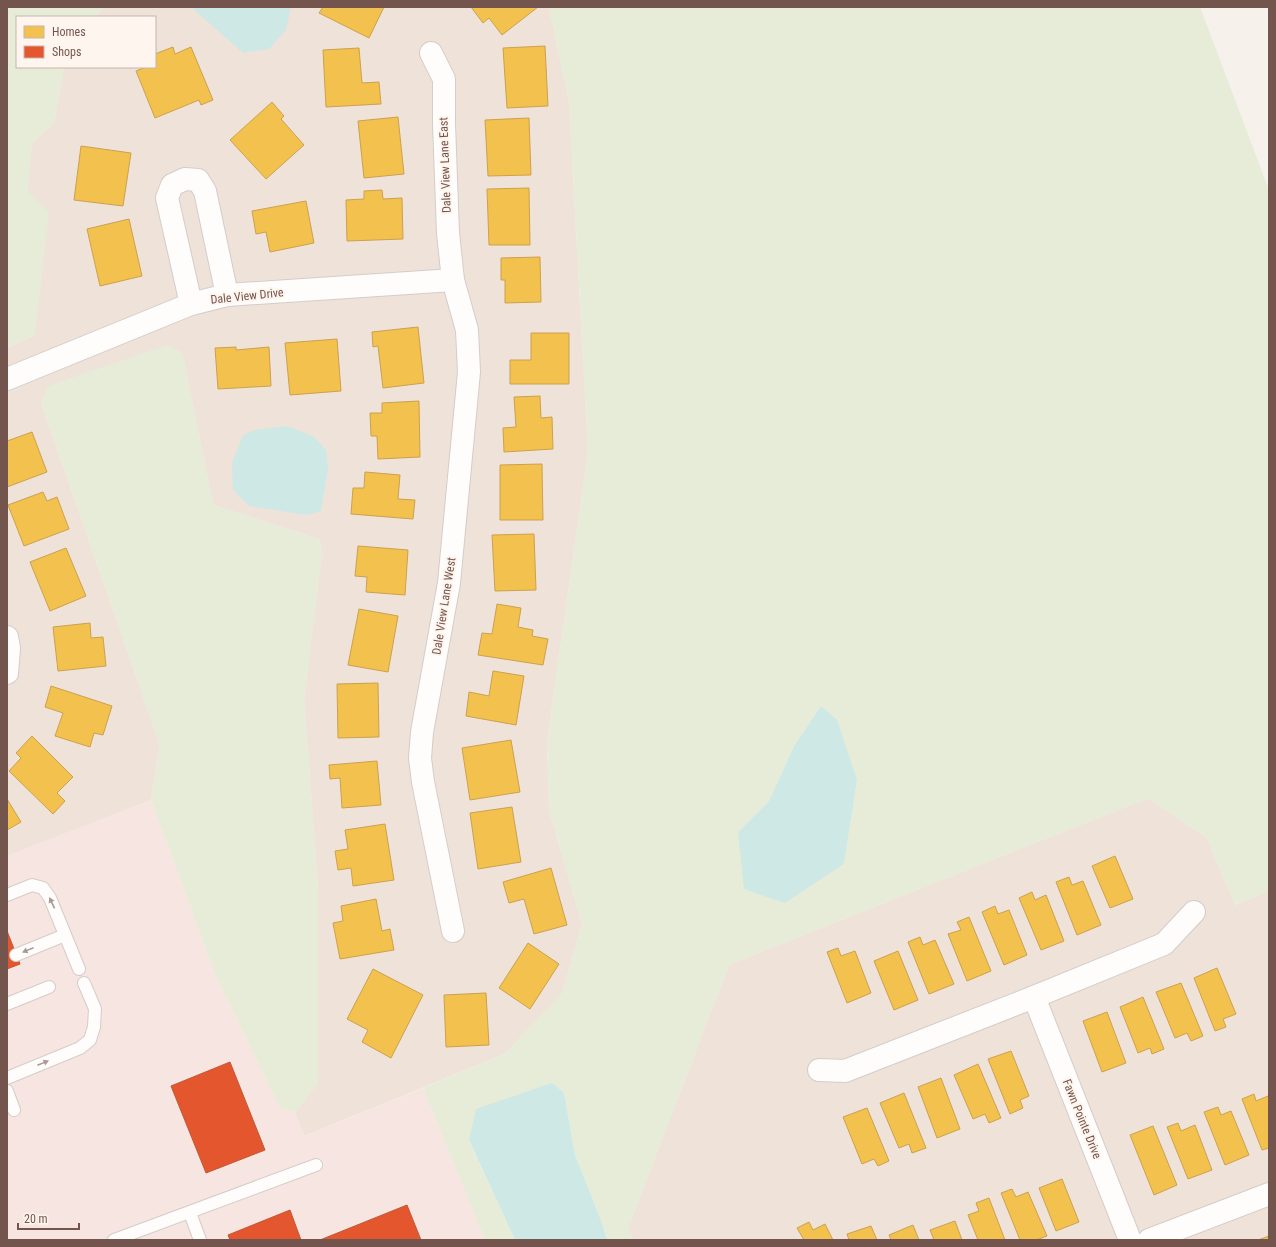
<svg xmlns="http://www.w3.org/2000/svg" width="1276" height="1247" font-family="'Roboto Condensed',sans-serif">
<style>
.residential{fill:#efe2d9}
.commercial{fill:#f6e5e0}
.green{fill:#e6ecd7;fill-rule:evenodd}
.water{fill:#cee8e5}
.homes{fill:#f2c14e;stroke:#cca14e}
.shops{fill:#e4572e;stroke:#c25637}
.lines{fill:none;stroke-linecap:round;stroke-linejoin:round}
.lane-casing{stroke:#d5ccc8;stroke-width:14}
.street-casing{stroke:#d5ccc8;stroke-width:24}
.lane{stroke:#fefdfc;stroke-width:12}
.street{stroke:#fefdfc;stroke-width:22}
.oneway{fill:#ab9893}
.labels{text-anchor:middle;stroke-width:4;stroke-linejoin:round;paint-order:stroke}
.street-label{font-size:12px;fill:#74554d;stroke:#fef5ee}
</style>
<rect width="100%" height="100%" fill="#f6f1eb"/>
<!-- residential -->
<g class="residential">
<path d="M104 7H549L569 102 588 451 547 742 549 809 582 924 562 994 505 1054 304 1136 295 1112 318 1083V886L304 701 322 551 319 539 213 505 182 352 41 403 160 745 151 800 7 856V348L35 335 27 190 32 143 54 123 64 67H155V17H94Z"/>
<path d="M1148 798 1207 838 1235 905 1269 891V1240H633L628 1228 729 965Z"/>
</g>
<!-- commercial -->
<path class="commercial" d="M151 800 215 974 280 1108 295 1112 305 1136 423 1088 485 1240H7V856Z"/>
<!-- green -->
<g class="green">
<path d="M7 7H104L94 17H17V67H64L54 123 32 143 27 190 49 213 35 335 7 348Z"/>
<path d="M549 7H1200L1269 190V891L1235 905 1207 838 1148 798 729 965 628 1228 633 1240H607L602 1223 575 1155 564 1093 469 1141 515 1240H485L423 1088 505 1054 562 994 582 924 549 809 547 742 588 451 569 102ZM821 706 857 780 844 864 785 903 738 832 769 801 794 746Z"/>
<path d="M167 345 182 352 213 505 319 539 322 551 304 701 318 886V1083L295 1112 280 1108 215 974 151 800 160 745 41 403 48 386Z"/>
</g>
<!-- water -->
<g class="water">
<path d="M191 7H291L286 30 269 49 243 53Z"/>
<path d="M287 426 313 436 326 450 328 469 321 511 307 515 249 506 233 490 232 463 243 435 255 430Z"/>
<path d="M821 706 837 720 857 780 844 864 785 903 744 889 738 832 769 801 794 746Z"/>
<path d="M552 1083 564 1093 575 1155 602 1223 607 1240H515L469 1140 476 1109Z"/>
</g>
<!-- homes -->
<g class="homes">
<path d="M323 7H384L369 38 319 13Z"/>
<path d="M471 7H538L502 35 489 18 483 23Z"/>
<path d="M545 46 548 106 507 108 503 48Z"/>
<path d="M173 47 175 54 191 47 213 100 201 105 199 100 155 118 136 71 146 67H155V54Z"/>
<path d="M359 48 362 83 379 82 381 104 326 107 323 50Z"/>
<path d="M272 102 284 116 281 119 304 145 266 179 230 140Z"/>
<path d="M398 117 404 174 364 178 358 121Z"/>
<path d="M529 118 531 175 488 176 485 120Z"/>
<path d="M81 146 131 153 123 206 74 200Z"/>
<path d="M529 188 530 245H489L487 189Z"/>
<path d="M382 190 383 199 402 198 403 239 347 241 346 200 364 199V191Z"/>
<path d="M306 201 314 243 270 252 266 232 256 234 252 211Z"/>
<path d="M129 219 142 276 100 286 87 229Z"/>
<path d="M540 257 541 302 505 303V280H501V258Z"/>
<path d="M418 327 424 383 383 388 378 346 373 347 372 332Z"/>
<path d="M531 333H569V384H510V360H531Z"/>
<path d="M337 339 341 391 290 395 285 343Z"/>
<path d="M236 347V350L269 347 271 386 218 389 215 348Z"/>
<path d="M540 396 541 418 552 417 553 449 504 452 503 428 516 427 514 397Z"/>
<path d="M419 401 420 457 378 459 377 436H371L370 413H382V403Z"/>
<path d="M32 432 47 472 7 487V441Z"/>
<path d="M542 464 543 520H500V465Z"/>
<path d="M365 472 400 475 398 499 415 500 413 519 351 514 353 488H364Z"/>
<path d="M43 492 47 501 57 497 69 529 24 546 8 505Z"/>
<path d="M534 534 536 590 495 591 492 535Z"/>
<path d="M358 546 408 550 405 595 366 592 367 577 355 576Z"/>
<path d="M66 548 86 596 50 611 30 562Z"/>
<path d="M497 604 521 608 518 627 533 630 532 636 548 639 543 665 478 655 482 633 492 634Z"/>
<path d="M359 609 398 616 388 672 348 665Z"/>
<path d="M90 623 91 638 103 637 106 666 58 671 53 627Z"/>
<path d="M493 671 524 676 516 725 466 716 469 692 489 696Z"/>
<path d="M378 683 379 737 338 738 337 684Z"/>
<path d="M51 686 112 706 103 735 94 733 90 747 55 736 63 713 45 707Z"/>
<path d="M32 736 73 777 57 793 65 801 53 814 9 771 21 758 16 753Z"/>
<path d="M511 740 520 792 470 800 462 748Z"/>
<path d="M377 761 381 805 342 808 340 778 330 779 329 765Z"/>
<path d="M7 799 21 822 7 830Z"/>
<path d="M512 807 521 862 478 869 470 813Z"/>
<path d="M385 824 394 880 353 886 351 868 338 870 335 851 348 849 345 830Z"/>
<path d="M1115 856 1133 899 1110 908 1092 866Z"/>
<path d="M551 868 567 925 534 934 524 899 509 903 503 882Z"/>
<path d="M1069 877 1072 885 1083 881 1101 925 1077 935 1056 882Z"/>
<path d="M1032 892 1035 900 1046 895 1064 941 1041 950 1019 898Z"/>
<path d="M376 899 382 931 390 929 394 950 340 959 333 923 343 921 341 906Z"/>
<path d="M995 906 998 914 1009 910 1027 955 1004 965 982 912Z"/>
<path d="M969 917 991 971 967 981 948 934 961 930 957 922Z"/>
<path d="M920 937 923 945 935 940 954 984 929 994 908 942Z"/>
<path d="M528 943 559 964 530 1009 499 988Z"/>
<path d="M838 948 841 956 855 951 871 993 847 1003 827 952Z"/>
<path d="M898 951 918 1000 894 1010 874 961Z"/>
<path d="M1217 968 1236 1014 1223 1019 1226 1027 1215 1031 1194 978Z"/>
<path d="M373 969 423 995 391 1058 362 1042 368 1030 347 1019Z"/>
<path d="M1181 983 1203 1036 1191 1041 1187 1033 1175 1038 1156 992Z"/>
<path d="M486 993 489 1045 446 1047 444 995Z"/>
<path d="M1143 997 1164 1049 1152 1054 1150 1048 1138 1053 1120 1007Z"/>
<path d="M1107 1012 1126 1063 1102 1072 1083 1021Z"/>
<path d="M1011 1051 1029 1096 1020 1100 1023 1108 1010 1114 988 1059Z"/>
<path d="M978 1064 1001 1118 989 1123 985 1114 973 1119 954 1075Z"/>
<path d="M941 1078 960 1129 937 1138 918 1087Z"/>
<path d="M904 1093 926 1148 912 1153 909 1144 899 1148 880 1103Z"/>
<path d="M1254 1094 1256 1101 1268 1096 1269 1099V1148L1262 1150 1242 1099Z"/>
<path d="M1218 1107 1221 1115 1231 1111 1249 1155 1225 1165 1204 1112Z"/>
<path d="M867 1108 889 1161 878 1166 874 1159 862 1164 843 1117Z"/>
<path d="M1178 1123 1181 1131 1195 1125 1212 1170 1188 1179 1167 1127Z"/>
<path d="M1153 1126 1177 1185 1154 1195 1130 1135Z"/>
<path d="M1062 1179 1079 1222 1056 1231 1039 1188Z"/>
<path d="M1012 1189 1016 1197 1028 1192 1047 1236 1036 1240H1020L1001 1193Z"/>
<path d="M989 1198 1005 1240H978L968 1215 979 1211 976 1203Z"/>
<path d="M955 1221 962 1240H934L930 1230Z"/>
<path d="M809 1222 813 1230 825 1224 833 1240H804L797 1228Z"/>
<path d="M913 1225 919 1240H891L889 1235Z"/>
<path d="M871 1226 877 1240H849L847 1234Z"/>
<path d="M1269 1236V1240H1258Z"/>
</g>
<!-- shops -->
<g class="shops">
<path d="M7 931 20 964 7 969Z"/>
<path d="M230 1062 265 1150 206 1173 171 1086Z"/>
<path d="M407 1205 421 1240H320Z"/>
<path d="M290 1210 301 1240H230L228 1235Z"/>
</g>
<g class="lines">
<defs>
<g id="lane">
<path d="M7 895 32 885 43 888 50 898 79 969"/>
<path d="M16 955 65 935"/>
<path d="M7 1004 49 987"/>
<path d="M7 1078 80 1048 90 1040 94 1027 95 1009 84 983"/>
<path d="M7 1091 14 1110"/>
<path d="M190 1213 200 1240"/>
<path d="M114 1240 316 1165"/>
</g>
<g id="street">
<path d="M431 53 444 79V124L448 233 453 280 467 330 469 372 449 583 422 732 420 758 423 782 453 931"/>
<path d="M191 304 167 198 172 185 185 179 198 180 205 191 227 295"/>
<path d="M7 379 191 304 227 295 453 280"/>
<path d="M7 637 9 648 7 673"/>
<path d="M1034 997 1130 1240"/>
<path d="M819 1070 845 1071 1034 997 1164 944 1194 912"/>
<path d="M1149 1240 1269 1194"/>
</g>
</defs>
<!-- lane casing -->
<use href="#lane" class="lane-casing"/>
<!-- street casing -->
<use href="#street" class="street-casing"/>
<!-- lane -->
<use href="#lane" class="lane"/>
<!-- street -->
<use href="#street" class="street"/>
</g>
<!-- one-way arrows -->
<defs><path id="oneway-solid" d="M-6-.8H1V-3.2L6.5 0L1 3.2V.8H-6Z"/></defs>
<g class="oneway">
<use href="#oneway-solid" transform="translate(52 903) rotate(-115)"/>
<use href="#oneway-solid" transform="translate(28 950) rotate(158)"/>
<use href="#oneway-solid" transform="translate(43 1063) rotate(-22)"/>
</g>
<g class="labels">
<!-- street labels -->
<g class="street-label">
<text transform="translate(445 165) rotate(-92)" y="4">Dale View Lane East</text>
<text transform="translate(247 296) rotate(-6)" y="4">Dale View Drive</text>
<text transform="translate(444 606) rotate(-81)" y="4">Dale View Lane West</text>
<text transform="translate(1082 1119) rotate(68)" y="4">Fawn Pointe Drive</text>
</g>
</g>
<!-- border -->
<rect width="1276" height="1247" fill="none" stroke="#74554d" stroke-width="16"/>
<!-- legend -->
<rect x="16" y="16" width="140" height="52" fill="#fef5ee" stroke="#c7b5ae"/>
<rect x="24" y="26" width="20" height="12" fill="#f2c14e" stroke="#c7b5ae"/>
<text x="52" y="36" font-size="12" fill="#74554d">Homes</text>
<rect x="24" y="46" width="20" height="12" fill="#e4572e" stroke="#c7b5ae"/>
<text x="52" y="56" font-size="12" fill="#74554d">Shops</text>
<!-- scale -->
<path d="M18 1223v6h61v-6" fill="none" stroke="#74554d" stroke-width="2"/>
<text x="24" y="1223" font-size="12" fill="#74554d" stroke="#fef5ee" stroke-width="3" paint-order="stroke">20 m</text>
</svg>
